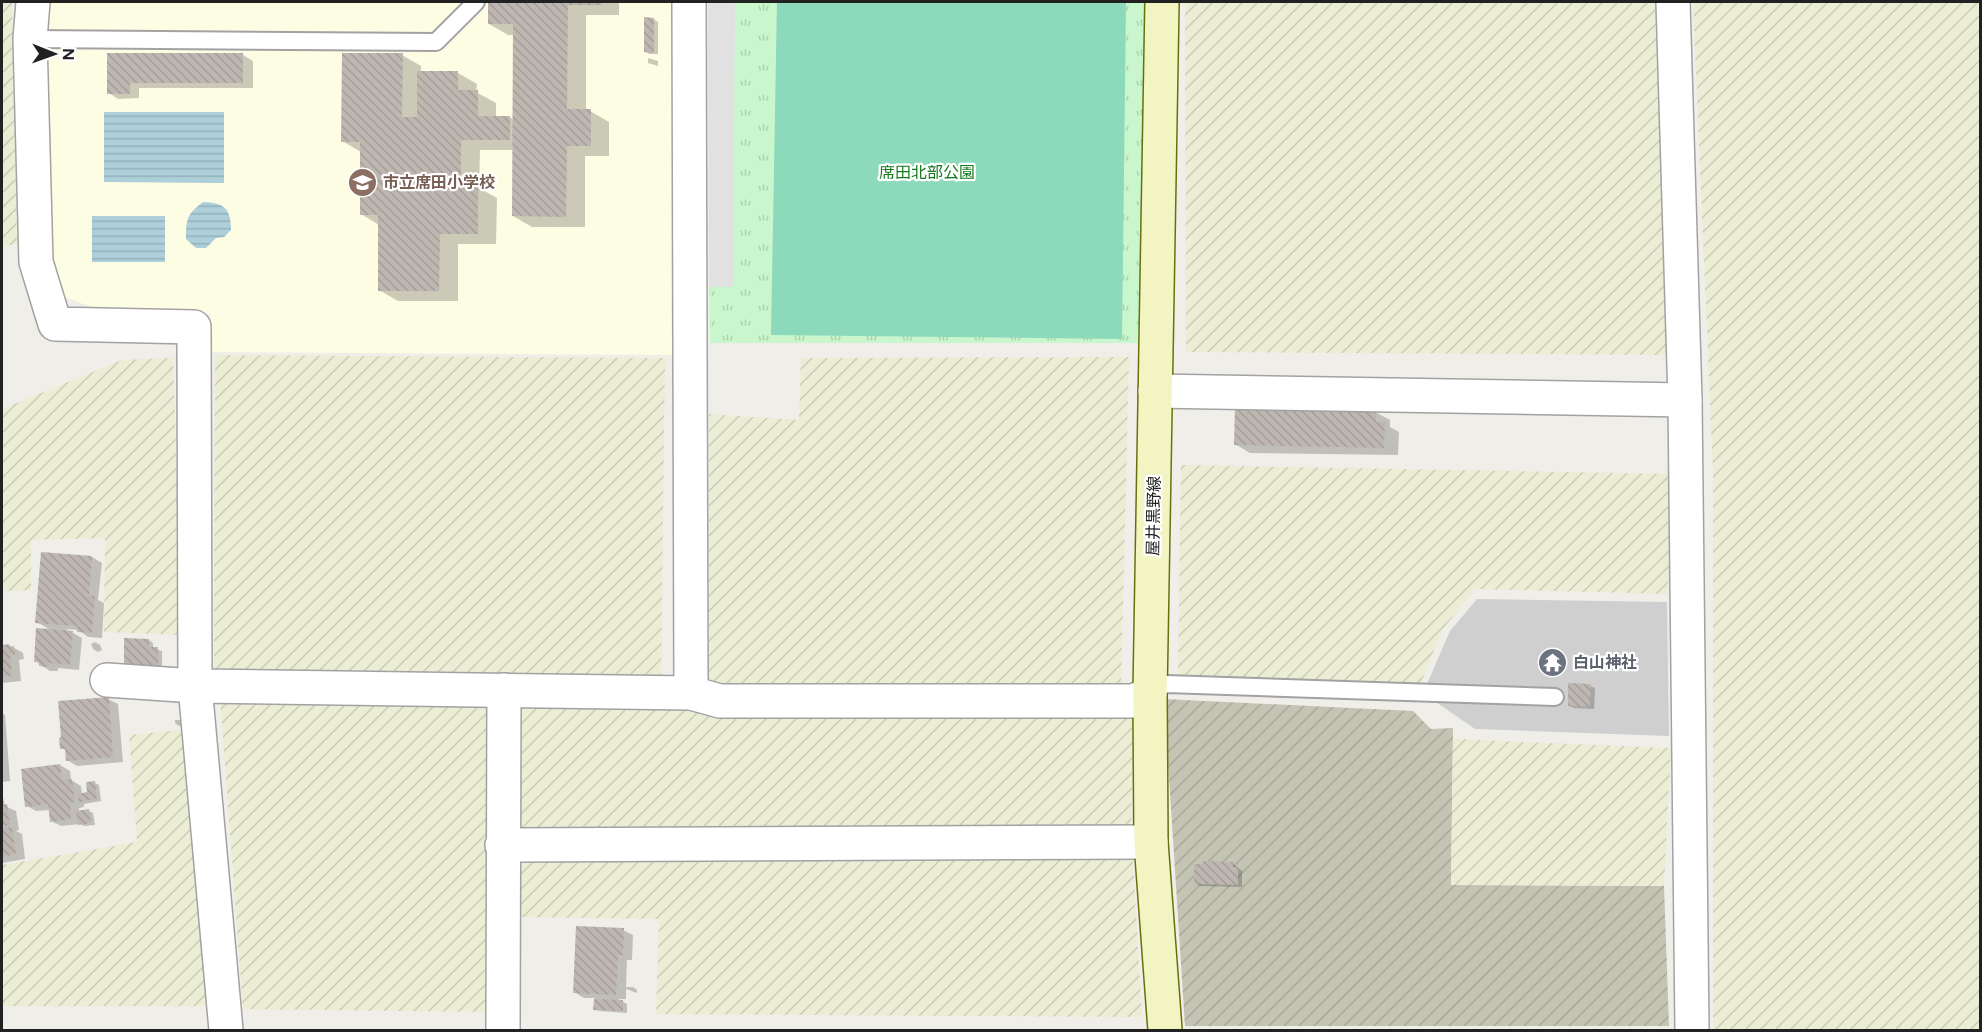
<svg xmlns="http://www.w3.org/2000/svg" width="1982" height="1032" font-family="Figtree,'Noto Sans JP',sans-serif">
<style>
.education{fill:#fdfde4}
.religious{fill:#cfcfcf}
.construction{fill:url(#construction-furrows)}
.farmland{fill:url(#farmland-furrows)}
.park{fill:url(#park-tufts)}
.pitch{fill:#8dd9bc}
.parking{fill:#e1e1e1}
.water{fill:url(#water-rules)}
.shadow{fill:#0003}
.building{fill:url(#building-back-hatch)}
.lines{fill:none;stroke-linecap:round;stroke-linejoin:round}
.lane-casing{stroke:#a2a2a2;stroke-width:20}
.street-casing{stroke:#a2a2a2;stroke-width:36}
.secondary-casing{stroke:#66710e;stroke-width:36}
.lane{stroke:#fff;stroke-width:16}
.street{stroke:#fff;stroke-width:33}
.secondary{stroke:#f2f5c1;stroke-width:33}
.labels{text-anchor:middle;stroke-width:4.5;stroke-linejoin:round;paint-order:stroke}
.park-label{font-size:16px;fill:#15791e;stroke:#fff}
.education-label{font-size:16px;font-weight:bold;fill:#785e54;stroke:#fff;text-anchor:start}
.street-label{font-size:16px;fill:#212121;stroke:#fff}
.worship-label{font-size:16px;font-weight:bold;fill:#5b616d;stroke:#fff;text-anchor:start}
</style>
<defs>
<pattern id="construction-furrows" width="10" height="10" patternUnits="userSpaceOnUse" patternTransform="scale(1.5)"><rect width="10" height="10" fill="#c4c4b4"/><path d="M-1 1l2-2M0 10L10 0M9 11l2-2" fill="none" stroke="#a8a89a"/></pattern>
<pattern id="farmland-furrows" width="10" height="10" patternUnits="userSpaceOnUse" patternTransform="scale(1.5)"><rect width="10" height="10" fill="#ebedd5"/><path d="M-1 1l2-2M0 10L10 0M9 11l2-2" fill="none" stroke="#c9cbb7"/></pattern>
<pattern id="park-tufts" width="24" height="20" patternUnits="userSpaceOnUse" patternTransform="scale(1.5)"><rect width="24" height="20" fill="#c9f6cd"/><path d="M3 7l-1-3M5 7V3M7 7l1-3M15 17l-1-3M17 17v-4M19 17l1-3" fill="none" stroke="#acd3b0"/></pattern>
<pattern id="water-rules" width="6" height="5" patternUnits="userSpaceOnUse" patternTransform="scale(1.5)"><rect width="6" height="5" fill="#accfda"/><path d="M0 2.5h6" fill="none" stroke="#94b1bb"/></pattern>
<pattern id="building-back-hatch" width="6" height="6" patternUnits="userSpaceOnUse" patternTransform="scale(1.5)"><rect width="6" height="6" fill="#beb7b1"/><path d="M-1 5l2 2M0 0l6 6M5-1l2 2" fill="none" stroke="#a39d98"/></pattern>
</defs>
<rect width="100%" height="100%" fill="#f0eee8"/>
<!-- education -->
<path class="education" d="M50 2H676L679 355 208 352 211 314 105 312 54 293 41 71Z"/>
<!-- religious -->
<path class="religious" d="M1477 599 1667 602 1669 736 1475 729 1423 693 1450 631Z"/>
<!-- construction -->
<path class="construction" d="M1164 699 1413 711 1431 729 1453 728 1451 885 1664 886 1669 1026H1185Z"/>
<!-- farmland -->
<g class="farmland">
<path d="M2 2H12L17 244 2 246Z"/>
<path d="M1185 2H1655L1668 355 1186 352Z"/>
<path d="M1693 2H1980V1030H1713V472Z"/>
<path d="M215 355 665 358 661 680 214 676Z"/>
<path d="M1129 357 1121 689 718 691 709 681V414L799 420 801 358Z"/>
<path d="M173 358 182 635 104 632 105 538 31 540V590L2 591V409L122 360Z"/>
<path d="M1181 465 1672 474 1668 594 1476 589 1442 630 1421 683 1178 677Z"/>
<path d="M220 698 493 700 491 1012 243 1009Z"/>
<path d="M521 708 1133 713 1131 835 518 836Z"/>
<path d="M188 729 211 1006H2V865L137 842 129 735Z"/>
<path d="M1453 739 1671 748 1664 886 1451 885Z"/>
<path d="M1132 847 1142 1017 656 1014 659 919 518 917 519 854Z"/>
</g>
<!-- park -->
<path class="park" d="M708 2H1147L1142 343H710Z"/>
<!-- pitch -->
<path class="pitch" d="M777 2H1126L1122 339 771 335Z"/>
<!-- parking -->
<path class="parking" d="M708 2H735L733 287H709Z"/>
<!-- water -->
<g class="water">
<path d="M104 112H224V183L104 182Z"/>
<path d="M203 202C224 203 231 208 231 230L224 237 216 238 206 248H196L186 239C186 219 187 214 203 202Z"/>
<rect x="92" y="216" width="73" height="46"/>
</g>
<!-- shadow -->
<g class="shadow">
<path d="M489 2H619V15H586V111H590L609 122V156H585V227H532L513 216 514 150H480L479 188 497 198 496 244H458V301H398L379 290V225L361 214V152L342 141 402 55 421 66V73H458L477 84 476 92 496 103V117H510L514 120V35H508L489 24Z"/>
<path d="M654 19 658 22V54H649L645 51Z"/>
<path d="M108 55H243L253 61V88H139V98L118 99 109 93Z"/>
<path d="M648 58 658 61V66L648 63Z"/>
<path d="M1375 412 1390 420V427L1399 432 1398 455 1250 453 1235 444Z"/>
<path d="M92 557 102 563 98 600 104 603 102 638 88 637 79 630 66 629 82 638 79 670 58 668V671H50L35 661 52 631 37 622Z"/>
<path d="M149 640 153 643V648L162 651V670L130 669Z"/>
<path d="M95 642 100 645 102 650 98 652 93 649 91 644Z"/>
<path d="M9 645 23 653 24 659 19 660 21 681 2 683V646Z"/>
<path d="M1590 686 1595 688 1594 709 1574 708 1569 706Z"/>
<path d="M108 699 118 704 123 762 77 766 67 760V751L62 748Z"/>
<path d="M2 713 5 715 10 781 2 782Z"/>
<path d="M175 720H184L188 725 179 726 175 723Z"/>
<path d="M60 765 70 771 71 780 81 786 82 795 88 794 95 783 99 785 101 801 84 804V807L79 808V812L89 811 93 813 95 825 84 826 80 824 61 826 51 821 50 810 36 811 27 806Z"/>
<path d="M2 792 5 806 16 811 19 830 16 831 22 834 25 859 2 863Z"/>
<path d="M1232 863 1242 871V887L1200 886 1195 883Z"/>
<path d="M623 930 633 935 632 960H627L626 987H633L637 990V993L626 989V999H618L627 1004V1013L599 1011 595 1009V998H584L574 992Z"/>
</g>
<!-- building -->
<g class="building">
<path d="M488 2H601V5H568L567 109H591V146H567L566 217 512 216 513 24H488Z"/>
<path d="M644 17 654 18V53L644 52Z"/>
<path d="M107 53H243V83H130V94H107Z"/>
<path d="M342 53H403L402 117H417V71H458V90H478V116H510V140H461V185H478V234H440L439 291H378V215H360V142H341Z"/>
<path d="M1235 408 1376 410V422H1385L1384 448 1234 445Z"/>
<path d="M41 552 92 556 89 596H95L92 633 77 632V626L35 623Z"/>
<path d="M36 628 73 631 70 665 49 663 48 667 39 666V662H34Z"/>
<path d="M124 638 149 639V647H158V668H124Z"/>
<path d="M9 644V647L14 646 15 655H10L12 676 2 677V645Z"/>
<path d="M1568 683 1591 684 1590 707 1568 706Z"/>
<path d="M109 697 113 757 66 761 65 749H60L59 738 61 737 58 701Z"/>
<path d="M60 764 62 780 72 779 75 802 70 803 71 819 50 822 48 804 25 807 21 769Z"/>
<path d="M95 781 97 799 79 802 78 794 87 792 86 782Z"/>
<path d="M7 804 10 825 2 826V805Z"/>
<path d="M89 809 91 823 78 825 76 811Z"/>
<path d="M12 827 16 854 2 857V829Z"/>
<path d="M1203 861 1233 862V867H1238V885L1194 884V864H1203Z"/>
<path d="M576 926 624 928 623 955H618L616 995 573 993Z"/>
<path d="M594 999 623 1000V1011L593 1010Z"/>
</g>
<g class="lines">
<defs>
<g id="lane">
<path d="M30 39 436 42 476 2"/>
<path d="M1150 694 1166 684 1555 697"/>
</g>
<g id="street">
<path d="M33 2 30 39 36 262 55 324 194 327 195 686 226 1030"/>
<path d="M689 2 691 693"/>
<path d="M1673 2 1685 400 1692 1030"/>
<path d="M1155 391 1685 400"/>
<path d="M107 680 195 686 691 693 720 701H1133L1150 694"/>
<path d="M502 845 1151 842"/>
<path d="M503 1030 504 690"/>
</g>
<path id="secondary" d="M1162 2 1150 694 1151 842 1165 1030"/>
</defs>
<!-- lane casing -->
<use href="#lane" class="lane-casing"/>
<!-- street casing -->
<use href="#street" class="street-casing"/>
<!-- secondary casing -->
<use href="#secondary" class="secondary-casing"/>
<!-- lane -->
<use href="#lane" class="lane"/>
<!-- street -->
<use href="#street" class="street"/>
<!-- secondary -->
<use href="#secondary" class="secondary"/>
</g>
<!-- icons -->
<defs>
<symbol id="school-disc" viewBox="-11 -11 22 22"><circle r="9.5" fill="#8d6e63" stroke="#fff"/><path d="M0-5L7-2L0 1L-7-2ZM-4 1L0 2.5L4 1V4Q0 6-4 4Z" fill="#fff"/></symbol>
<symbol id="temple-disc" viewBox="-11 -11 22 22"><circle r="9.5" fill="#6b7280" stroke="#fff"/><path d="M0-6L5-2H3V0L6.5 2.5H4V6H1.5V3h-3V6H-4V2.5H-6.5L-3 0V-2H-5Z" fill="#fff"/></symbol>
</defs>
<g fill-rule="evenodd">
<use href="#school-disc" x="346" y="166" width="33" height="33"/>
<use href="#temple-disc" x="1536" y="646" width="33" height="33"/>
</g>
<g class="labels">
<!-- park labels -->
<g class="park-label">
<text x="927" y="178">席田北部公園</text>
</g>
<!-- education labels -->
<g class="education-label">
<text x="383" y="188">市立席田小学校</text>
</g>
<!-- street labels -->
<g class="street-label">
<text transform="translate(1153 516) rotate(-89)" y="6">屋井黒野線</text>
</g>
<!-- worship labels -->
<g class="worship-label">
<text x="1573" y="668">白山神社</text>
</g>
</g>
<!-- border -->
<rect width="1982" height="1032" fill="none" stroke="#212121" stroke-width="6"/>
<!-- north arrow -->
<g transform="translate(54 54) rotate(91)" stroke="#ffffff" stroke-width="4.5" paint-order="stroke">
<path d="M0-4.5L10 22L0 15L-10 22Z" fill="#212121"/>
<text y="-9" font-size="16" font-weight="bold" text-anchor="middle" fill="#212121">N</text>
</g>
</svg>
